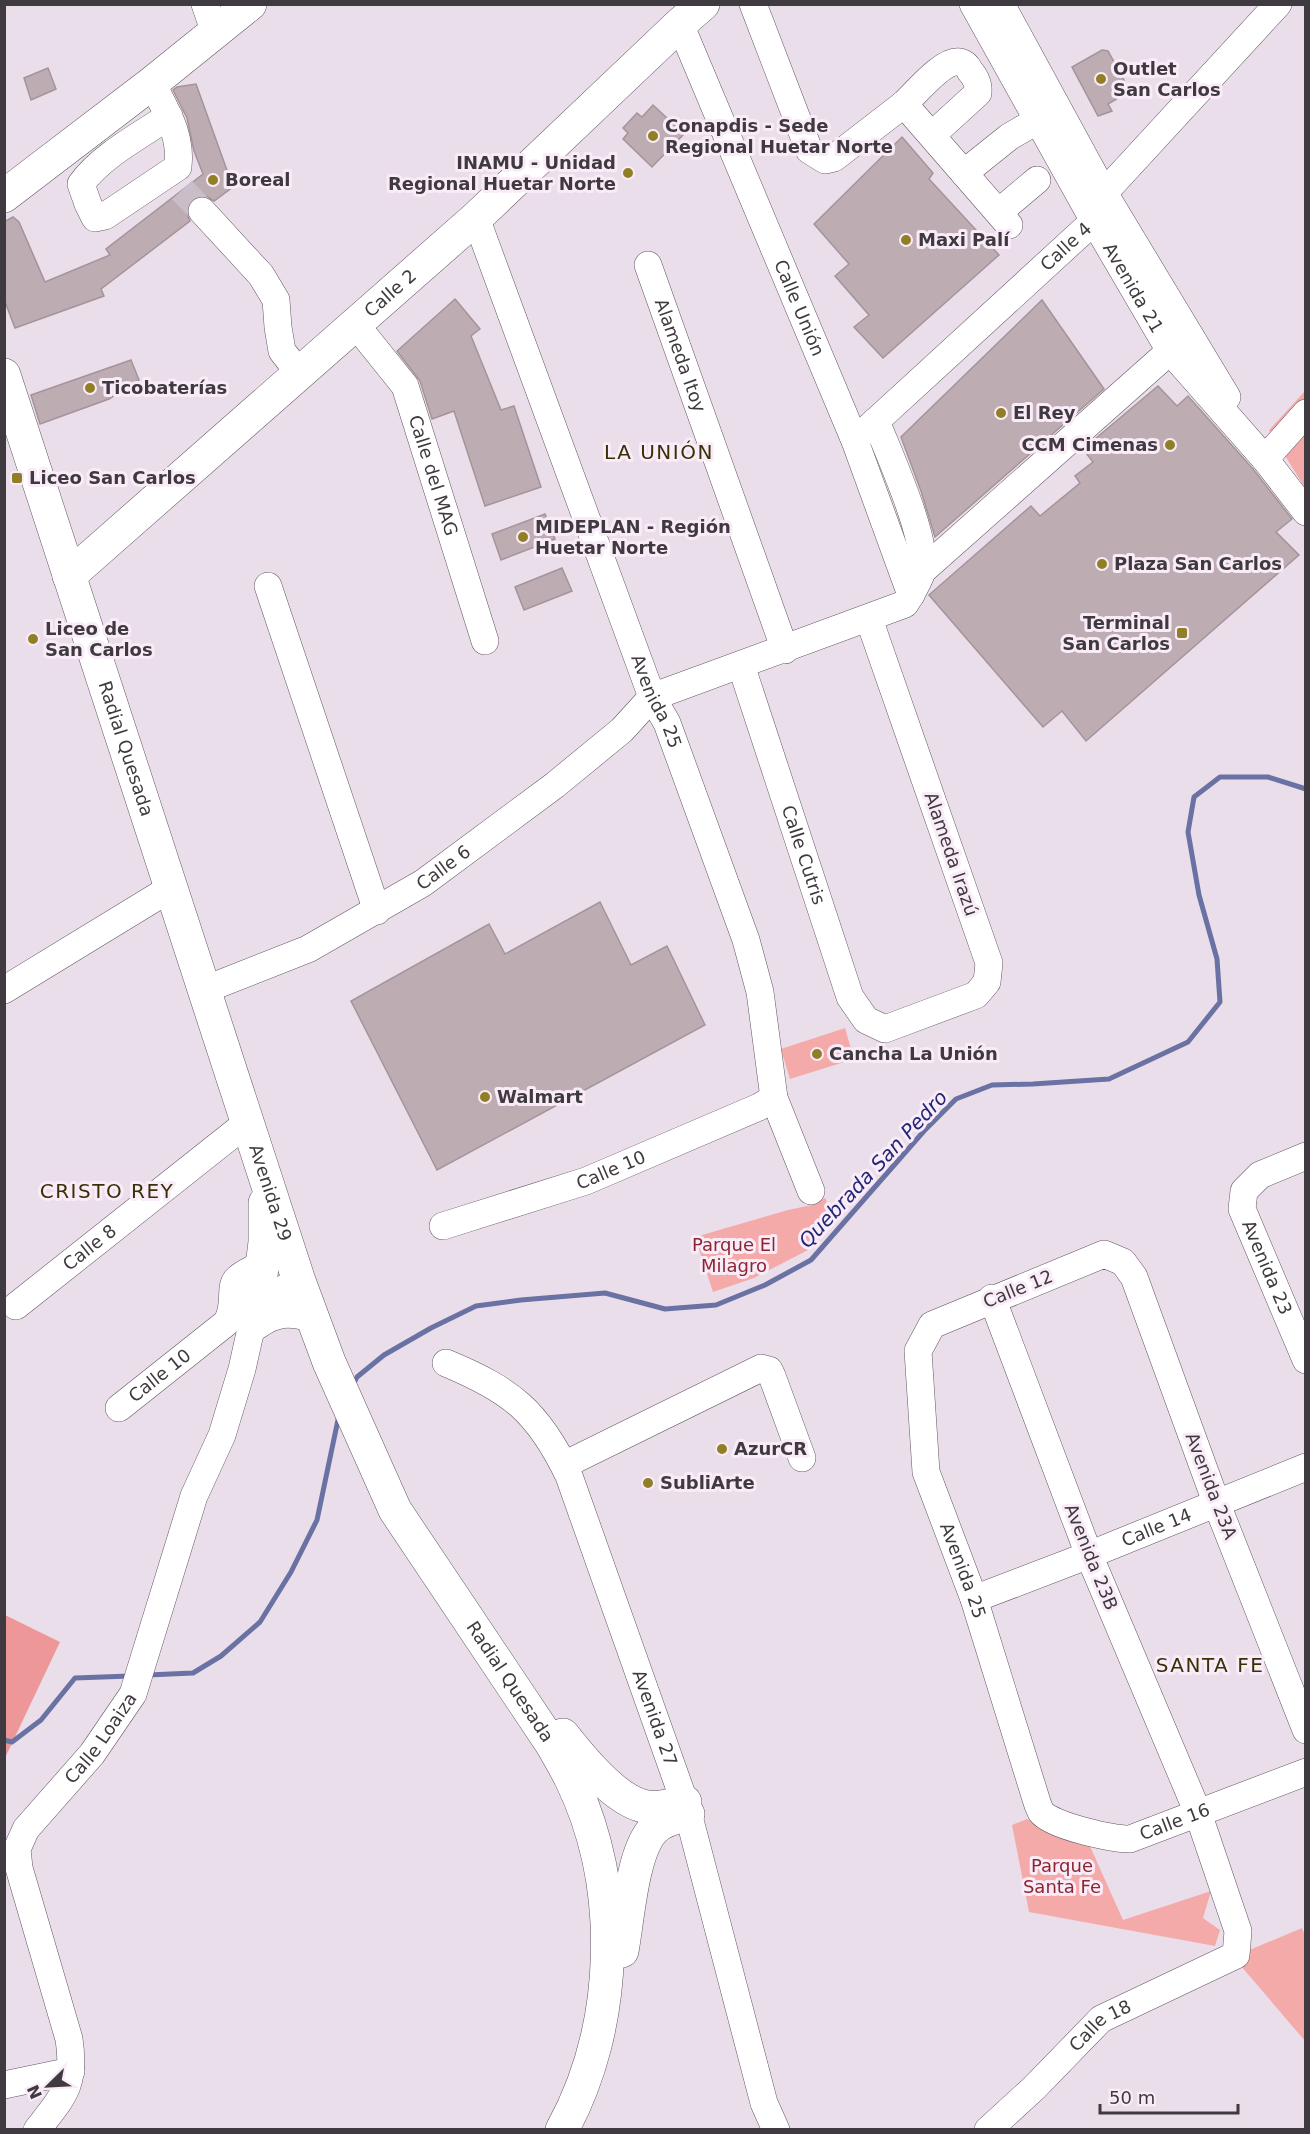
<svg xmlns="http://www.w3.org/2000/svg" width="1310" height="2134" font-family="'DejaVu Sans',sans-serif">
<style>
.green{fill:#f5aaaa}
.forest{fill:#ed9798}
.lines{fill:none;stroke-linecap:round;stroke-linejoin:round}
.stream{stroke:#6a72a4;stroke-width:5}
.building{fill:#beacb3;stroke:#a4949a;stroke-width:1.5}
.minor-tunnel{stroke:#c9bdc9;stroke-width:27;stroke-dasharray:27 14;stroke-linecap:butt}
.minor-casing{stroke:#615661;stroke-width:28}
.major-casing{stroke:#615661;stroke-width:34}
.minor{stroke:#fff;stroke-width:27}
.major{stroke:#fff;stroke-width:33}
.poi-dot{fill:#907f26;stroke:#f9ecf8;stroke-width:2}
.labels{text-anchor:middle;stroke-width:6;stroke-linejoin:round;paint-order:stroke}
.poi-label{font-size:18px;font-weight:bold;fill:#3f3a3f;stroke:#f9ecf8;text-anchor:start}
.street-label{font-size:18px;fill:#3f3a3f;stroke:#f9ecf8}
.park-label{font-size:18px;fill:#8b2631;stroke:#f9ecf8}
.neighbourhood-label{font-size:20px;letter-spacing:1.5px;fill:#393105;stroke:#f9ecf8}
.water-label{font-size:20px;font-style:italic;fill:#222676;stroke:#f9ecf8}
</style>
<rect width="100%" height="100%" fill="#ebdeeb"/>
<!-- green -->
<g class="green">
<path d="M1305 391V488L1269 430Z"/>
<path d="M845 1028 854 1059 790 1079 781 1049Z"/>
<path d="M825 1198 836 1219 808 1250 754 1278 713 1292 695 1237 788 1210 812 1205Z"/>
<path d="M1027 1819 1041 1826 1089 1844 1123 1920 1211 1891 1203 1918 1220 1930 1215 1946 1029 1912 1012 1825Z"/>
<path d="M1302 1928 1306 1938 1305 2041 1241 1966 1247 1951Z"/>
</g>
<!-- forest -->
<path class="forest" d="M5 1615 60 1642 5 1758Z"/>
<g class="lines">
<!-- stream -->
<g class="stream">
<path d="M353 1385 357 1377 384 1355 431 1328 476 1306 521 1300 605 1293 665 1309 716 1305 765 1285 811 1260 924 1131 956 1099 992 1085 1033 1084 1109 1079 1188 1042 1220 1002 1217 959 1199 895 1188 832 1194 797 1220 777H1268L1306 789"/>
<path d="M148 1675 193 1673 221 1656 260 1622 291 1572 317 1520 339 1415"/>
<path d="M4 1740 12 1742 41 1720 75 1678 130 1676"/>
</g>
</g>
<!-- building -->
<g class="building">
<path d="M1102 50 1108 51 1130 91 1108 104 1112 111 1098 116 1072 67Z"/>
<path d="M48 68 56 89 31 100 24 78Z"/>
<path d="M196 84 233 187 214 201 206 196H199L192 199 187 207V214L190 221 101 289 104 296 15 328 4 299V222L13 217 19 222 45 282 110 255 106 249 203 174 194 151 187 118 173 90 177 87Z"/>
<path d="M653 105 684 134 652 167 623 139 628 133 623 128 637 113 642 117Z"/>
<path d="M902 137 933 173 929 179 999 255 883 358 854 327 869 315 835 276 849 264 814 224Z"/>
<path d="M455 299 480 329 471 336 501 410 514 406 541 487 485 506 454 411 432 419 420 381 397 351Z"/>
<path d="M1042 300 1104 389 935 537 921 491 901 437Z"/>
<path d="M131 360 139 380 109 399 40 424 31 395Z"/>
<path d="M1158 386 1177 406 1188 396 1253 469 1292 519 1276 532 1299 555 1086 741 1062 711 1043 727 929 595 1031 506 1040 516 1080 483 1075 476 1093 462 1083 449Z"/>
<path d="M545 514 555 539 501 560 492 534Z"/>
<path d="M562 568 572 591 524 610 515 587Z"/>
<path d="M600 902 631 965 667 946 705 1025 437 1170 351 1001 489 924 505 954Z"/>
</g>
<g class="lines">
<!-- minor-tunnel -->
<path class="minor-tunnel" d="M182 190 202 211"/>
<defs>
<g id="minor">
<path d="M205 4 215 33"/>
<path d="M753 4 809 150 825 160 834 158 904 104 1009 225"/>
<path id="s1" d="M973 4 1094 221 1170 351 1265 459 1306 512"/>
<path d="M1001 4 1104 193 1227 397"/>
<path id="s2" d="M680 24 855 441 911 595"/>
<path d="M152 83C166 111 182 135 178 167L105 216 95 218 88 204 81 184C101 156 141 135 169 116"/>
<path d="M904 104C916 93 943 59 960 62 965 63 968 67 970 71 976 78 979 84 978 93L932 135"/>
<path d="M964 173 1009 137 1038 120"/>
<path d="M202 211 261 275 276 300 278 327 282 351 300 374"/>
<path d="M999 212 1037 180"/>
<path id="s3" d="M476 218 652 697 667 723 746 940 760 992 774 1098 811 1191"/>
<path id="s4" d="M648 265 785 650"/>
<path id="s5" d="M356 325 405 386 485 641"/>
<path id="s6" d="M864 432 1094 221 1104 193 1278 4"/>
<path d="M1265 459 1306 413"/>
<path d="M921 572 1170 351"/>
<path d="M268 586 377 911"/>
<path id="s7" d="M741 665 850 997 866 1020 885 1029 976 995 987 982 989 963 869 619"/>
<path d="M4 990 171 888"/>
<path id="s8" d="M204 990 308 949 423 883 555 785 622 730 652 697 905 604C911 594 919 582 922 571 928 539 889 454 876 421"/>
<path id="s9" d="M1306 1156 1260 1175 1244 1191 1242 1209 1306 1360"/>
<path id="s10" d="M443 1226 586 1181 759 1107 774 1098"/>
<path id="s11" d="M16 1306 248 1122"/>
<path d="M255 1325C269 1303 274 1291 299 1281"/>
<path id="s12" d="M446 1363C511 1390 538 1411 569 1476L687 1809 764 2103 776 2130"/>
<path id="s13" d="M119 1408 226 1323C237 1307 229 1289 236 1280 242 1273 254 1269 262 1264"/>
<path d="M564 1465 761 1368 769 1370 772 1376 802 1458"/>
<path id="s14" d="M974 1599 1089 1555 1306 1467"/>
<path id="s15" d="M1306 1730 1216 1502 1134 1277 1123 1262 1104 1254 932 1325 918 1351 926 1472 974 1599 1036 1799C1037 1803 1039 1808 1041 1812 1052 1826 1112 1839 1130 1839L1306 1772"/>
<path d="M4 2085 71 2071"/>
<path id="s16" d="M37 2130C64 2095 76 2085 69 2039L19 1868 17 1849 26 1829 92 1754 133 1694 194 1496 222 1435 242 1369 257 1302"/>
<path id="s17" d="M988 2130 1034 2088 1101 2019 1236 1955 1238 1931 1198 1813 1089 1555 992 1298"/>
</g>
<g id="major">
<path d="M4 196 152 83 250 4"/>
<path id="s18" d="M4 375 299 1281 329 1362 395 1510 551 1743C558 1755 565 1767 571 1779 623 1886 619 2026 562 2130"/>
<path id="s19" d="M69 576 476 218 680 24 703 4"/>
<path d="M259 1292 265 1242V1203"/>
<path d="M256 1323C275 1309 290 1309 311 1315"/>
<path d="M563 1735C581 1758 614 1799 643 1806 656 1810 672 1805 685 1802"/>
<path d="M622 1951C628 1919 632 1851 654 1829 663 1820 677 1817 688 1814"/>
</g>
</defs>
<!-- minor casing -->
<use href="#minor" class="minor-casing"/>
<!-- major casing -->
<use href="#major" class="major-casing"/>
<!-- minor -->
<use href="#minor" class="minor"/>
<!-- major -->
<use href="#major" class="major"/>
</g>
<!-- markers -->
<g class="poi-dot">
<circle cx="1101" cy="79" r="6"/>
<circle cx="653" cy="136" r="6"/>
<circle cx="628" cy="173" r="6"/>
<circle cx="213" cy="180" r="6"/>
<circle cx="906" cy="240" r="6"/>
<circle cx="90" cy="388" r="6"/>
<circle cx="1001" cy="413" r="6"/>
<circle cx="1170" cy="445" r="6"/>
<rect x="11" y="472" width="12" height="12" rx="3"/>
<circle cx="523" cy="537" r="6"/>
<circle cx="1102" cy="564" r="6"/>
<rect x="1176" y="627" width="12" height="12" rx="3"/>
<circle cx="33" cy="639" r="6"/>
<circle cx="817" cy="1054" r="6"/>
<circle cx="485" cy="1097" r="6"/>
<circle cx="722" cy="1449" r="6"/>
<circle cx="648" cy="1483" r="6"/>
</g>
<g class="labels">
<!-- poi labels -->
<g class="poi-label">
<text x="1113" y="75">Outlet<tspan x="1113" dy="21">San Carlos</tspan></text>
<text x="665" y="132">Conapdis - Sede<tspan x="665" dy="21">Regional Huetar Norte</tspan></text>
<text x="616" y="169" text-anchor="end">INAMU - Unidad<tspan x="616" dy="21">Regional Huetar Norte</tspan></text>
<text x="225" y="186">Boreal</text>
<text x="918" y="246">Maxi Palí</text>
<text x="102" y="394">Ticobaterías</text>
<text x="1013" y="419">El Rey</text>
<text x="1158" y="451" text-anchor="end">CCM Cimenas</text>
<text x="29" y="484">Liceo San Carlos</text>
<text x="535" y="533">MIDEPLAN - Región<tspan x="535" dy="21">Huetar Norte</tspan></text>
<text x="1114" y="570">Plaza San Carlos</text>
<text x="1170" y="629" text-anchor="end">Terminal<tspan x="1170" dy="21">San Carlos</tspan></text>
<text x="45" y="635">Liceo de<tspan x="45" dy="21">San Carlos</tspan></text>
<text x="829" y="1060">Cancha La Unión</text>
<text x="497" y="1103">Walmart</text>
<text x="734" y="1455">AzurCR</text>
<text x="660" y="1489">SubliArte</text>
</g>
<!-- street labels -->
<g class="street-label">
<text dy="6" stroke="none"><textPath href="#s6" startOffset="274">Calle 4</textPath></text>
<text dy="6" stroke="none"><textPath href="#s1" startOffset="326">Avenida 21</textPath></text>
<text dy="6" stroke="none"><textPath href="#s19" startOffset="428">Calle 2</textPath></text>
<text dy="6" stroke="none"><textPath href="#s2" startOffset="308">Calle Unión</textPath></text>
<text dy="6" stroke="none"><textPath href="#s4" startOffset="96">Alameda Itoy</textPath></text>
<text dy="6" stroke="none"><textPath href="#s5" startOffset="172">Calle del MAG</textPath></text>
<text dy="6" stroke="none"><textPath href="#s3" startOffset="516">Avenida 25</textPath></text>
<text dy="6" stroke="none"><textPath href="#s18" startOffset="393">Radial Quesada</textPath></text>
<text dy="6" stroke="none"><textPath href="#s7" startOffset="200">Calle Cutris</textPath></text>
<text transform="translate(951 854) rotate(71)" y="6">Alameda Irazú</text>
<text dy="6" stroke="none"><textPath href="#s8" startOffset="270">Calle 6</textPath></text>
<text dy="6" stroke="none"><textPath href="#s10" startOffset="177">Calle 10</textPath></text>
<text dy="6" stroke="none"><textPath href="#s18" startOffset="860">Avenida 29</textPath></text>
<text dy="6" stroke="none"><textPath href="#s11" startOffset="94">Calle 8</textPath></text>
<text dy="6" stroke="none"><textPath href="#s9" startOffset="154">Avenida 23</textPath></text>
<text transform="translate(1018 1289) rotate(-22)" y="6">Calle 12</text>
<text dy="6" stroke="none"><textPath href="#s13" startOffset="52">Calle 10</textPath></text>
<text transform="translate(1211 1486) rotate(69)" y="6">Avenida 23A</text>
<text dy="6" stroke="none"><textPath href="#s14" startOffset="196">Calle 14</textPath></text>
<text transform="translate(1091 1557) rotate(68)" y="6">Avenida 23B</text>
<text dy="6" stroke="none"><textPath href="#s15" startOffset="966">Avenida 25</textPath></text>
<text dy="6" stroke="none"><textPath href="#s18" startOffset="1408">Radial Quesada</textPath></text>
<text dy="6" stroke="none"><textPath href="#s12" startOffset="429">Avenida 27</textPath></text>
<text dy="6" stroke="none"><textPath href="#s16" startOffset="438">Calle Loaiza</textPath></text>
<text dy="6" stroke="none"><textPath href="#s15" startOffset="1362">Calle 16</textPath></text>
<text dy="6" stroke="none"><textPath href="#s17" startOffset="154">Calle 18</textPath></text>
</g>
<!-- park labels -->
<g class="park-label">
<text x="734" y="1251">Parque El<tspan x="734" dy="21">Milagro</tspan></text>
<text x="1062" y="1872">Parque<tspan x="1062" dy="21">Santa Fe</tspan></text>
</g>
<!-- neighbourhood labels -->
<g class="neighbourhood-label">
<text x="659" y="459">LA UNIÓN</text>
<text x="107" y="1198">CRISTO REY</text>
<text x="1210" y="1672">SANTA FE</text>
</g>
<!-- water labels -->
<g class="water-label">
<text transform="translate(873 1169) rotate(-47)" y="7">Quebrada San Pedro</text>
</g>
</g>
<!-- border -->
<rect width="1310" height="2134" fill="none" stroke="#3f3a3f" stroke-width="12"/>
<!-- north arrow -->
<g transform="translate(48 2086) rotate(246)" stroke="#f9ecf8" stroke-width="4.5" paint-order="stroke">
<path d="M0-4.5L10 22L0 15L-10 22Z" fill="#3f3a3f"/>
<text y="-9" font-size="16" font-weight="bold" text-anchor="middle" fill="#3f3a3f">N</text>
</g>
<!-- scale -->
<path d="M1100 2104v9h138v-9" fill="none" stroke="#3f3a3f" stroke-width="3"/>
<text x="1109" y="2104" font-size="18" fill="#3f3a3f" stroke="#f9ecf8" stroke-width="4.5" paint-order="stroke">50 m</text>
</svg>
